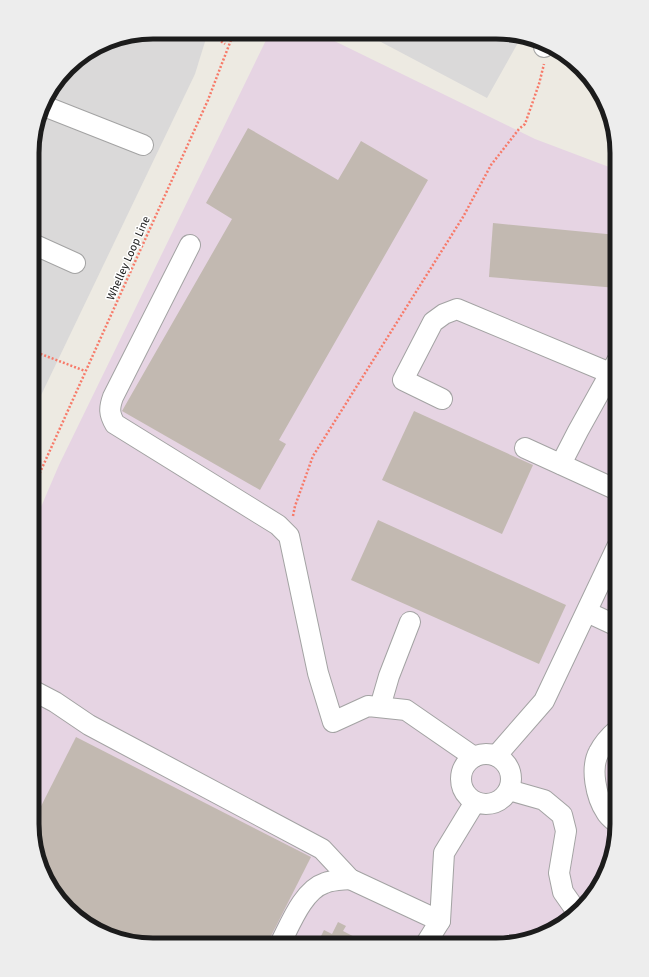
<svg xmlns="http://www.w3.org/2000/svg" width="649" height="977" font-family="'Fira Sans',sans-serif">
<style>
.residential{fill:#dad9d9}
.industrial{fill:#e6d4e3}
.building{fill:#c2b9b1}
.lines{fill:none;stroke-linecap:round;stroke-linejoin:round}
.minor-casing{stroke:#a3a3a3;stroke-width:22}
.path{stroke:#f77a69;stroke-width:2.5;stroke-dasharray:2 2;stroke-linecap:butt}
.minor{stroke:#fff;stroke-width:20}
.labels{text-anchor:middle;stroke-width:3;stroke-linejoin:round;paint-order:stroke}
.street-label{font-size:11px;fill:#1c1c1c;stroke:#fff}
.rim{fill:none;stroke:#1c1c1c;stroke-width:5}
</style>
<rect width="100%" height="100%" fill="#edeae2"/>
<!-- residential -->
<g class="residential">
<path d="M153 32H208L195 74 33 412V137L48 93 73 62 114 39Z"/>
<path d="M364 33H512L527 39 519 41 487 98Z"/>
</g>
<!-- industrial -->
<path class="industrial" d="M270 32H316L535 139 617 170V832L596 891 570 920 542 936 496 945 138 944 80 920 41 870 32 824V528L59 465Z"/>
<!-- building -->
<g class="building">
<path d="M248 128 338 180 361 141 428 180 279 440 286 444 260 490 122 411 232 219 206 203Z"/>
<path d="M493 223 617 235V288L489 277Z"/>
<path d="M414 411 533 465 502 534 382 480Z"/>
<path d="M617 437V453L611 451Z"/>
<path d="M378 520 566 605 539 664 351 580Z"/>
<path d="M76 737 311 857 267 944H138L80 920 41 870 32 824Z"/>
<path d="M338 922 346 926 343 931 370 945 317 944 324 930 332 934Z"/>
</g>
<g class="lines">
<defs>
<g id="minor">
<path d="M544 47V46"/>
<path d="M44 106 143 145"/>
<path d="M33 244 75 263"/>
<path d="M190 245 113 397C109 408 109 414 115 424L278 525 289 536 318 673 333 722 368 706 406 710 474 757"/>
<path d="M442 399 403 380 433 322 444 314 457 309 610 373"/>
<path d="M525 448 617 490"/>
<path d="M561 464 578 431 617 361"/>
<path d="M587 612 617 626"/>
<path d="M32 690 55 702 89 725 322 849 350 879 440 921"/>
<path d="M380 707 389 676 410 622"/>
<circle cx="486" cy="779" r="25"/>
<path d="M496 756 544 701 617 547"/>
<path d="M509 790 544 800 562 815 566 831 559 873 563 892 577 912"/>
<path d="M617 823C613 820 608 816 606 812 596 797 590 768 599 752 603 744 610 736 617 730"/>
<path d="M280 944C290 925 303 890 325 883 332 880 342 880 350 879"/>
<path d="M425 945 440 921 444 853 475 802"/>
</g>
</defs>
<!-- minor casing -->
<use href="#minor" class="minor-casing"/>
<!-- path -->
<g class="path">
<path d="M208 32 225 44"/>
<path d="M33 351 85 371"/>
<path d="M33 488 208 100 234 32"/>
<path d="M293 516 295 506 313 456 463 217 491 165 519 129 525 124 539 84 544 64"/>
</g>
<!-- minor -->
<use href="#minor" class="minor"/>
</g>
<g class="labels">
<!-- street labels -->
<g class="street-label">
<text transform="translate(128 258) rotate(-66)" y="4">Whelley Loop Line</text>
</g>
</g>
<!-- crop -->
<path d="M0 0H649V977H0ZM153 39H496A114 114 0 0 1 610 153V824A114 114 0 0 1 496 938H153A114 114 0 0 1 39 824V153A114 114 0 0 1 153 39Z" fill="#ededed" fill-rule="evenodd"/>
<path class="rim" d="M153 39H496A114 114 0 0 1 610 153V824A114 114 0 0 1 496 938H153A114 114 0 0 1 39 824V153A114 114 0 0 1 153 39Z"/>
</svg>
